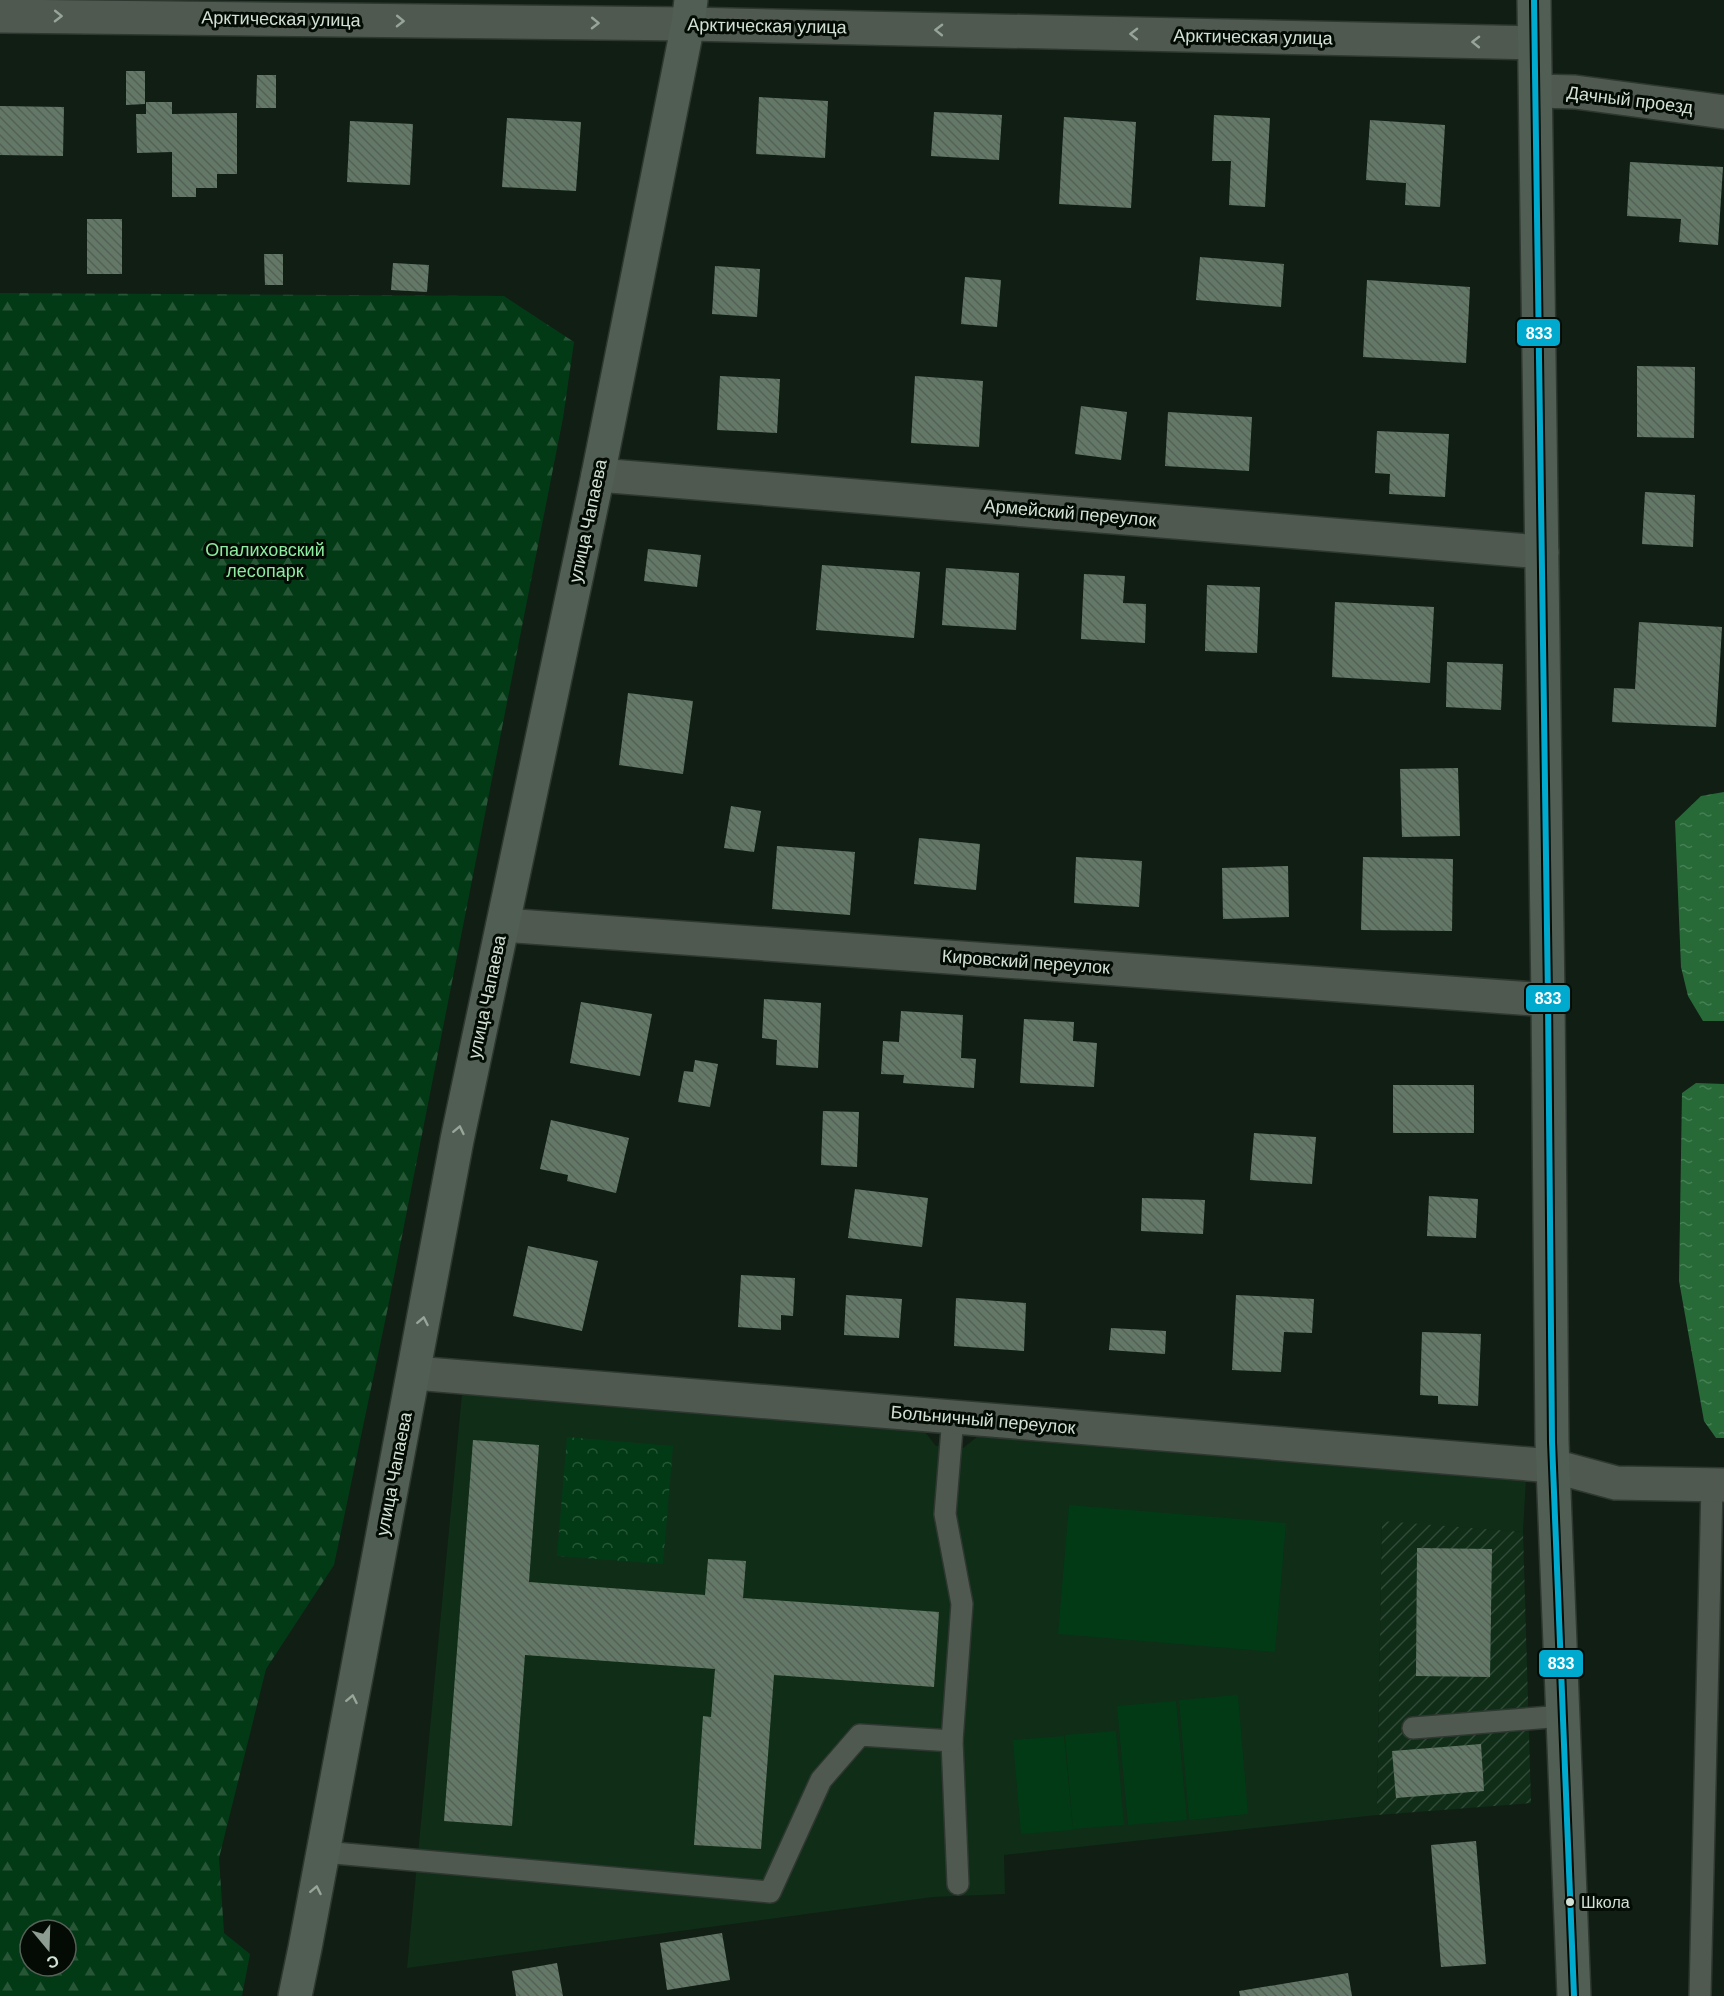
<svg xmlns="http://www.w3.org/2000/svg" width="1724" height="1996" font-family="Arial,sans-serif">
<style>
.built{fill:#0f2d17}
.industrial{fill:url(#industrial-furrows)}
.forest{fill:url(#forest-firs);fill-rule:evenodd}
.park{fill:url(#park-crowns)}
.pitch{fill:#033a16}
.water{fill:url(#water-ripples)}
.building{fill:url(#building-back-hatch)}
.lines{fill:none;stroke-linecap:round;stroke-linejoin:round}
.lane-casing{stroke:#2e3730;stroke-width:24}
.street-casing{stroke:#2e3730;stroke-width:36}
.secondary-casing{stroke:#2e3730;stroke-width:36}
.lane{stroke:#4f5950;stroke-width:21}
.street{stroke:#4f5950;stroke-width:33}
.secondary{stroke:#515e53;stroke-width:33}
.bus-1-casing{stroke:#030b04;stroke-width:10}
.bus-1{stroke:#00a9ce;stroke-width:6}
.oneway{stroke:#97a499}
.oneway2{stroke:#98a69a}
.bus-dot{fill:#d2e1d4;stroke:#030b04;stroke-width:2}
.labels{text-anchor:middle;stroke-width:6;stroke-linejoin:round;paint-order:stroke}
.bus-label{font-size:16px;fill:#d2e1d4;stroke:#030b04;text-anchor:start}
.street-label{font-size:18px;fill:#d2e1d4;stroke:#030b04}
.park-label{font-size:18px;fill:#8dec9f;stroke:#030b04}
.line-badge{stroke:#030b04;stroke-width:2}
.badge-label{font-size:16px;text-anchor:middle;font-weight:bold;fill:#fff}
</style>
<defs>
<pattern id="industrial-furrows" width="10" height="10" patternUnits="userSpaceOnUse" patternTransform="scale(1.5)"><rect width="10" height="10" fill="#0f2d17"/><path d="M-1 1l2-2M0 10L10 0M9 11l2-2" fill="none" stroke="#314b38"/></pattern>
<pattern id="forest-firs" width="22" height="20" patternUnits="userSpaceOnUse" patternTransform="scale(1.5)"><rect width="22" height="20" fill="#033a16"/><path d="M5 1l3.5 6h-7zM16 11l3.5 6h-7z" fill="#275637"/></pattern>
<pattern id="park-crowns" width="20" height="18" patternUnits="userSpaceOnUse" patternTransform="scale(1.5)"><rect width="20" height="18" fill="#033a16"/><path d="M2 6a3 3 0 1 1 6 0M12 15a3 3 0 1 1 6 0" fill="none" stroke="#275637"/></pattern>
<pattern id="water-ripples" width="26" height="14" patternUnits="userSpaceOnUse" patternTransform="scale(1.5)"><rect width="26" height="14" fill="#276a38"/><path d="M2 4q2-2 4 0t4 0M15 11q2-2 4 0t4 0" fill="none" stroke="#457f54"/></pattern>
<pattern id="building-back-hatch" width="6" height="6" patternUnits="userSpaceOnUse" patternTransform="scale(1.5)"><rect width="6" height="6" fill="#647868"/><path d="M-1 5l2 2M0 0l6 6M5-1l2 2" fill="none" stroke="#536156"/></pattern>
</defs>
<rect width="100%" height="100%" fill="#111e14"/>
<!-- built -->
<path class="built" d="M462 1394 925 1432 936 1446 963 1448 978 1436 1526 1479 1523 1532 1382 1522 1377 1815 1004 1855 1005 1894 933 1897 407 1968Z"/>
<!-- industrial -->
<path class="industrial" d="M1382 1521 1523 1532 1531 1803 1377 1815Z"/>
<!-- forest -->
<path class="forest" d="M0 293 504 296 574 342 563 418 388 1307 334 1565 266 1669 219 1858 224 1933 250 1954 242 1996H0ZM30 1930H66V1966H30Z"/>
<!-- park -->
<path class="park" d="M567 1437 673 1446 663 1564 557 1556Z"/>
<!-- pitch -->
<g class="pitch">
<path d="M1069 1505 1286 1523 1275 1652 1058 1634Z"/>
<path d="M1238 1695 1248 1814 1189 1820 1179 1700Z"/>
<path d="M1176 1701 1187 1820 1128 1825 1117 1706Z"/>
<path d="M1116 1731 1124 1825 1073 1829 1065 1735Z"/>
<path d="M1064 1736 1073 1830 1021 1834 1013 1740Z"/>
</g>
<!-- water -->
<g class="water">
<path d="M1724 792V1021H1703L1688 996 1681 967 1675 821 1701 796Z"/>
<path d="M1696 1083 1724 1084V1438H1716L1704 1421 1679 1281 1682 1093Z"/>
</g>
<!-- building -->
<g class="building">
<path d="M126 71H145V104L126 105Z"/>
<path d="M257 75H276V108H256Z"/>
<path d="M759 97 828 101 825 158 756 154Z"/>
<path d="M146 102H172V114L237 113V174H217V188H196V197H172V152L137 153 136 114H146Z"/>
<path d="M0 106 64 107 63 156 0 155Z"/>
<path d="M934 112 1002 115 999 160 931 156Z"/>
<path d="M1214 115 1270 118 1265 207 1229 205 1231 161H1212Z"/>
<path d="M1064 117 1136 122 1131 208 1059 204Z"/>
<path d="M507 118 581 122 576 191 502 187Z"/>
<path d="M1370 120 1445 125 1440 207 1405 205 1406 183 1366 180Z"/>
<path d="M350 121 413 124 410 185 347 182Z"/>
<path d="M1630 162 1723 167 1718 245 1679 242 1681 219 1627 216Z"/>
<rect x="87" y="219" width="35" height="55"/>
<path d="M264 254H283V285H265Z"/>
<path d="M1200 257 1284 264 1281 307 1196 300Z"/>
<path d="M393 263 429 265 427 292 391 290Z"/>
<path d="M715 266 760 269 757 317 712 314Z"/>
<path d="M965 277 1001 280 997 327 961 324Z"/>
<path d="M1367 280 1470 287 1466 363 1363 357Z"/>
<path d="M1637 366 1695 367 1694 438 1637 437Z"/>
<path d="M720 376 780 379 777 433 717 430Z"/>
<path d="M915 376 983 381 979 447 911 443Z"/>
<path d="M1081 406 1127 412 1121 460 1075 454Z"/>
<path d="M1168 412 1252 417 1249 471 1165 466Z"/>
<path d="M1377 431 1449 434 1445 497 1389 494 1390 474 1375 473Z"/>
<path d="M1645 492 1695 495 1693 547 1642 544Z"/>
<path d="M648 549 701 555 697 587 644 581Z"/>
<path d="M822 565 920 572 914 638 816 630Z"/>
<path d="M946 568 1019 573 1016 630 942 625Z"/>
<path d="M1084 574 1125 576 1123 603 1146 604 1145 643 1081 639Z"/>
<path d="M1207 585 1260 587 1257 653 1205 651Z"/>
<path d="M1335 602 1434 607 1430 683 1332 677Z"/>
<path d="M1639 622 1722 627 1716 727 1612 722 1614 688 1635 689Z"/>
<path d="M1447 662 1503 664 1501 710 1446 707Z"/>
<path d="M628 693 693 701 683 774 619 765Z"/>
<path d="M1458 768 1460 836 1402 837 1400 769Z"/>
<path d="M731 806 761 811 754 852 724 848Z"/>
<path d="M919 838 980 844 976 890 914 884Z"/>
<path d="M777 846 855 852 850 915 772 909Z"/>
<path d="M1076 857 1142 861 1139 907 1074 903Z"/>
<path d="M1363 857 1453 859 1452 931 1361 930Z"/>
<path d="M1288 866 1289 917 1223 919 1222 868Z"/>
<path d="M764 999 821 1003 818 1068 776 1065 777 1040 762 1038Z"/>
<path d="M581 1002 652 1014 640 1076 570 1063Z"/>
<path d="M901 1011 963 1015 961 1058 976 1059 974 1088 903 1083 904 1075 881 1074 883 1041 899 1042Z"/>
<path d="M1024 1019 1074 1022 1073 1041 1097 1043 1094 1087 1020 1083Z"/>
<path d="M695 1060 718 1064 710 1107 678 1102 684 1071 693 1072Z"/>
<rect x="1393" y="1085" width="81" height="48"/>
<path d="M823 1111 859 1112 857 1167 821 1165Z"/>
<path d="M551 1120 629 1138 616 1193 567 1181 568 1175 540 1169Z"/>
<path d="M1254 1133 1316 1137 1312 1184 1250 1180Z"/>
<path d="M855 1189 928 1198 922 1247 848 1238Z"/>
<path d="M1429 1196 1478 1199 1476 1238 1427 1236Z"/>
<path d="M1142 1198 1205 1200 1203 1234 1141 1231Z"/>
<path d="M528 1246 598 1261 582 1331 513 1316Z"/>
<path d="M741 1275 795 1278 793 1316 781 1315V1330L738 1327Z"/>
<path d="M846 1295 902 1299 899 1338 844 1335Z"/>
<path d="M1236 1295 1314 1299 1312 1333 1284 1332 1281 1372 1232 1370Z"/>
<path d="M956 1298 1026 1303 1024 1351 954 1346Z"/>
<path d="M1111 1328 1166 1331 1165 1354 1109 1350Z"/>
<path d="M1422 1332 1481 1334 1478 1406 1438 1404V1396L1420 1395Z"/>
<path d="M473 1440 539 1445 529 1582 705 1595 708 1559 746 1561 743 1598 939 1612 934 1687 774 1675 761 1849 694 1845 703 1716 711 1717 715 1669 525 1655 512 1826 444 1821Z"/>
<path d="M1417 1548 1492 1549 1490 1677 1416 1676Z"/>
<path d="M1481 1744 1484 1791 1396 1798 1392 1751Z"/>
<path d="M1476 1841 1486 1964 1441 1967 1431 1845Z"/>
<path d="M722 1933 730 1980 667 1990 660 1943Z"/>
<path d="M557 1963 563 1996H516L512 1971Z"/>
<path d="M1348 1973 1352 1996H1240L1239 1991Z"/>
</g>
<g class="lines">
<defs>
<g id="lane">
<path d="M1413 1728 1563 1716"/>
<path d="M952 1741 958 1884"/>
<path d="M323 1852 770 1892 821 1780 860 1735 952 1741 962 1604 945 1514 953 1417"/>
<path d="M1700 1996 1712 1485"/>
</g>
<g id="street">
<path d="M0 16 688 24 1534 43"/>
<path d="M1536 91 1575 92 1724 112"/>
<path d="M598 475 1542 552"/>
<path d="M503 925 1548 1000"/>
<path d="M414 1373 1553 1466 1616 1483 1724 1485"/>
</g>
<g id="secondary">
<path d="M1534 0 1548 1000 1552 1442 1574 1996"/>
<path d="M295 1996 305 1948 457 1140 598 475 688 24 691 0"/>
</g>
</defs>
<!-- lane casing -->
<use href="#lane" class="lane-casing"/>
<!-- street casing -->
<use href="#street" class="street-casing"/>
<!-- secondary casing -->
<use href="#secondary" class="secondary-casing"/>
<!-- lane -->
<use href="#lane" class="lane"/>
<!-- street -->
<use href="#street" class="street"/>
<!-- secondary -->
<use href="#secondary" class="secondary"/>
<defs>
<path id="bus-1" d="M1534 0 1548 1000 1552 1442 1574 1996"/>
</defs>
<!-- bus-1 casing -->
<use href="#bus-1" class="bus-1-casing"/>
<!-- bus-1 -->
<use href="#bus-1" class="bus-1"/>
</g>
<!-- one-way arrows -->
<defs><path id="oneway-chevron" d="M-2-3.5L2.5 0L-2 3.5" fill="none" stroke-width="1.6" stroke-linecap="round" stroke-linejoin="round" transform="scale(1.5)"/></defs>
<g class="oneway">
<use href="#oneway-chevron" transform="translate(58 16) rotate(1)"/>
<use href="#oneway-chevron" transform="translate(400 21) rotate(1)"/>
<use href="#oneway-chevron" transform="translate(595 23) rotate(1)"/>
<use href="#oneway-chevron" transform="translate(939 30) rotate(-179)"/>
<use href="#oneway-chevron" transform="translate(1134 34) rotate(-179)"/>
<use href="#oneway-chevron" transform="translate(1476 42) rotate(-179)"/>
</g>
<g class="oneway2">
<use href="#oneway-chevron" transform="translate(459 1130) rotate(-78)"/>
<use href="#oneway-chevron" transform="translate(423 1321) rotate(-79)"/>
<use href="#oneway-chevron" transform="translate(352 1699) rotate(-79)"/>
<use href="#oneway-chevron" transform="translate(316 1890) rotate(-79)"/>
</g>
<!-- markers -->
<circle class="bus-dot" cx="1570" cy="1902" r="5"/>
<g class="labels">
<!-- bus labels -->
<g class="bus-label">
<text x="1581" y="1908">Школа</text>
</g>
<!-- street labels -->
<g class="street-label">
<text transform="translate(281 19) rotate(1)" y="6">Арктическая улица</text>
<text transform="translate(767 26) rotate(1)" y="6">Арктическая улица</text>
<text transform="translate(1253 37) rotate(1)" y="6">Арктическая улица</text>
<text transform="translate(1630 100) rotate(7)" y="6">Дачный проезд</text>
<text transform="translate(1070 513) rotate(5)" y="6">Армейский переулок</text>
<text transform="translate(588 521) rotate(-78)" y="6">улица Чапаева</text>
<text transform="translate(1026 962) rotate(4)" y="6">Кировский переулок</text>
<text transform="translate(487 997) rotate(-78)" y="6">улица Чапаева</text>
<text transform="translate(983 1420) rotate(5)" y="6">Больничный переулок</text>
<text transform="translate(394 1474) rotate(-79)" y="6">улица Чапаева</text>
</g>
<!-- park labels -->
<g class="park-label">
<text x="265" y="556">Опалиховский<tspan x="265" dy="21">лесопарк</tspan></text>
</g>
</g>
<g class="line-badge">
<rect x="1516" y="318" width="45" height="29" rx="6" fill="#00a9ce"/>
<rect x="1525" y="984" width="46" height="29" rx="6" fill="#00a9ce"/>
<rect x="1538" y="1649" width="46" height="29" rx="6" fill="#00a9ce"/>
</g>
<g class="badge-label">
<text x="1539" y="339">833</text>
<text x="1548" y="1004">833</text>
<text x="1561" y="1669">833</text>
</g>
<!-- north arrow -->
<g transform="translate(48 1948) rotate(161)"><circle r="28" fill="#030b04" stroke="#566157" stroke-width="1.5"/>
<path d="M0-4.5L10 22L0 15L-10 22Z" fill="#8e9d91"/>
<text y="-9" font-size="16" font-weight="bold" text-anchor="middle" fill="#d2e1d4">С</text>
</g>
</svg>
